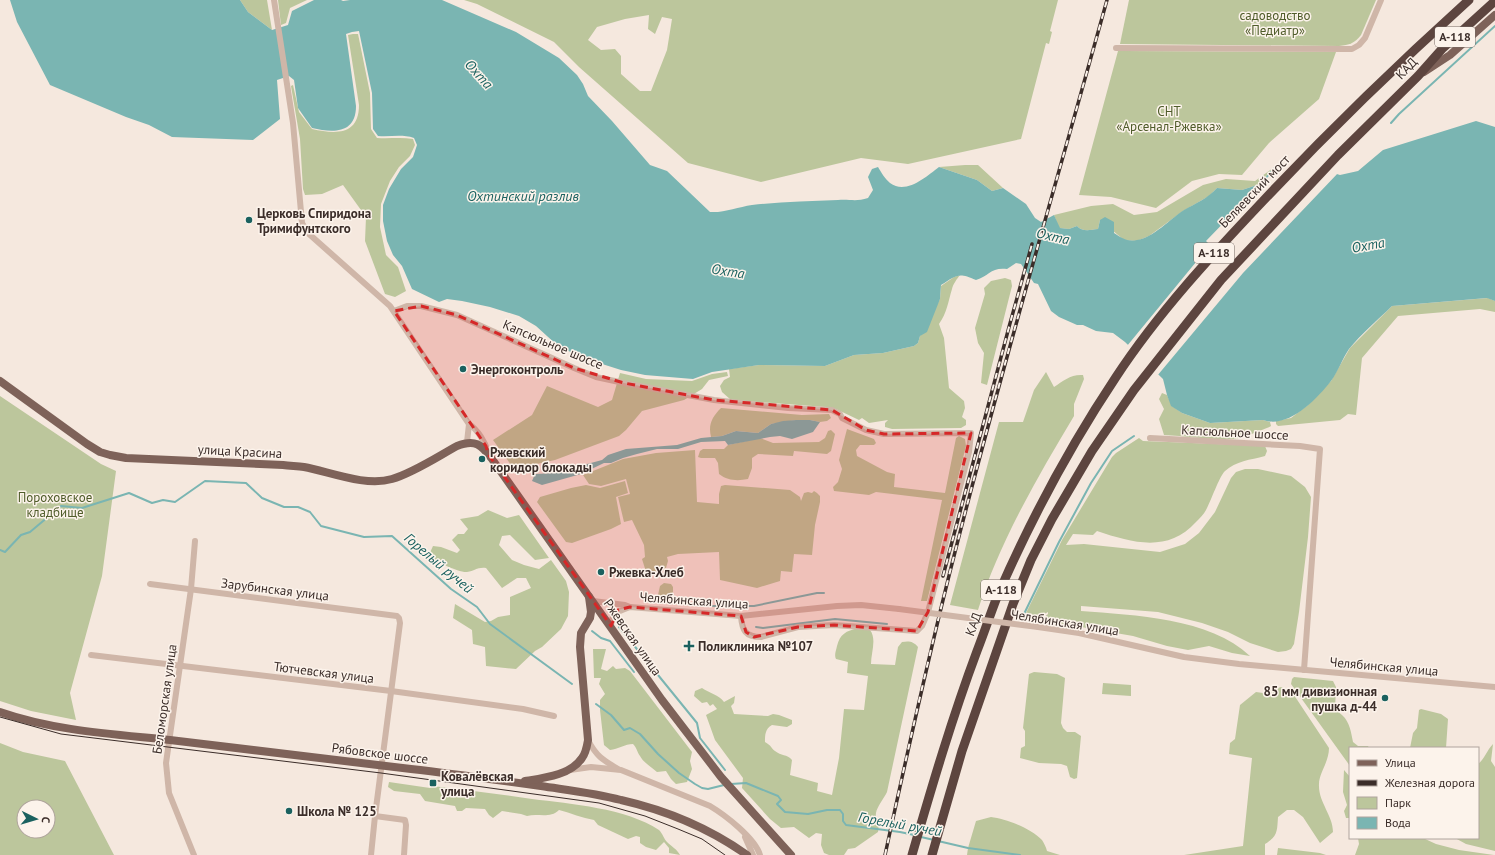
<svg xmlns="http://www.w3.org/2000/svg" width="1495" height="855" font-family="'PT Sans',sans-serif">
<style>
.green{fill:#bcc69c;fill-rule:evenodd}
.water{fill:#7ab5b2}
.pier{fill:#f5e8de}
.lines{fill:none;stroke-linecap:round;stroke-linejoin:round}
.stream{stroke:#7ab5b2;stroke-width:2}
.minor{stroke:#cfb6a8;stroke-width:6}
.major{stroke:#7e6259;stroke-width:8}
.highway{stroke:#5d453f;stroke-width:9}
.tram{stroke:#3b2d29;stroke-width:1}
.rail-casing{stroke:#3b2d29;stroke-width:3.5}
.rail{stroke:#fcf3eb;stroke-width:2;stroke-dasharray:6;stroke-linecap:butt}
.minor-bridge{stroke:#cfb6a8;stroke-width:6}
.marked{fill:#d62828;fill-opacity:0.2;stroke:#d62828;stroke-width:3;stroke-dasharray:8 5;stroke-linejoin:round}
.poi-dot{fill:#1a615f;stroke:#fcf3eb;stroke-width:1.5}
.labels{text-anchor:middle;stroke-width:3;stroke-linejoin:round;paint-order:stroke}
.shield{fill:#fcf3eb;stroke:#756863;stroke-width:1}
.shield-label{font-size:12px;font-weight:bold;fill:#3b2d29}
.park-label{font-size:13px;fill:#4f5c2a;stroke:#fcf3eb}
.street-label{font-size:13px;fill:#3b2d29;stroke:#fcf3eb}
.poi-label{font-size:13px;font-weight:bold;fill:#3b2d29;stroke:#fcf3eb;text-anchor:start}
.water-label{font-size:14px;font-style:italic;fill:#1a615f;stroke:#fcf3eb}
</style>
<rect width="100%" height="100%" fill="#f5e8de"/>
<!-- green -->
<g class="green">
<path d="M240 0H267L272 30 248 12Z"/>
<path d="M278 0H307L290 8 286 23 281 25Z"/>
<path d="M464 0H1058L1050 31 1052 32 1049 44 1046 43 1021 139 908 164 861 158 761 182 688 163 579 67 554 42 477 4ZM649 15 648 29 655 34 662 17 672 19 667 50 651 91H640L621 74V56L615 49 601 50 588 40 597 27 625 19Z"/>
<path d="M1129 0H1376L1361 35C1355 43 1349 45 1339 46L1120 44Z"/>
<path d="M353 34H358L370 93 371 129 377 138C389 139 401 137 413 139L415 145 410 156 399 167 390 181 381 204 380 227 386 255 398 267 406 291 395 297 385 294 365 241 366 217 343 185 322 194 305 195 303 189 300 139 291 86 293 85 299 112 312 129C335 134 359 136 359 105L348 35Z"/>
<path d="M1118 51H1124L1336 52 1319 99 1269 143 1242 175 1219 174 1192 181 1156 208 1111 197 1079 195Z"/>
<path d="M965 165H978L1003 188 992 191 977 180 939 167Z"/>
<path d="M1273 168 1260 184 1242 190 1217 188 1209 196 1183 211 1149 236 1137 241 1124 240 1100 220 1098 229C1090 230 1082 232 1077 226L1069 229 1059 228 1054 215 1091 206 1113 204 1134 215 1157 212 1203 185 1226 179 1255 181Z"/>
<path d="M960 275C957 279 953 284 952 289 948 302 947 313 939 324L944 338 949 388 964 401 965 408 962 417 966 420V425L961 428 892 429 885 427V423L888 420 869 423 862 418 859 420 836 409 826 407 731 400 722 392 720 386 724 380 730 377 729 369 759 365 825 366 854 355 883 353 914 346 918 343 920 336 940 299 941 286 954 277Z"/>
<path d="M1005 278 1011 280 1012 286 987 385 981 383 984 353 978 343 975 328 985 294 984 288 991 281Z"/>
<path d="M1488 298 1495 301V312L1480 309 1398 316 1362 358 1356 415 1348 414 1340 420 1278 426 1276 424V421L1291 418 1308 405 1331 381 1350 348 1392 306Z"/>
<path d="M727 372 728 376 709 380 702 389 684 400 642 411 626 430 619 436 555 460 514 469 493 440 532 415 547 386 598 407 612 400 620 373 646 379 692 381 712 374Z"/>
<path d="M1046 372 1054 387C1063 381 1071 374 1083 375L1084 379 1074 404V416C1037 478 1000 541 978 610L950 605 999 422H1023L1034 390Z"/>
<path d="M1162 393 1167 395 1172 406 1182 413 1210 423 1263 420 1270 422 1271 426C1266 429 1239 439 1233 439 1210 440 1187 436 1164 435L1159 419 1164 409 1159 399Z"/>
<path d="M0 396 101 464 116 471 102 576 70 693 76 720 31 711 0 701Z"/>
<path d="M721 408 802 415 829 414 831 418 827 421 820 422 810 420H796L771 424 758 433 736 431 722 436 711 437C708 425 712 417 721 408Z"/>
<path d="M847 429 874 439 876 443 874 445H860L856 450 857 456 887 472 895 474 894 487 945 493 956 438 959 436 965 439 966 446 927 601H921L942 500 876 492 869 495 834 491 833 487 838 482 842 469 839 460Z"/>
<path d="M831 430 835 434 831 451 827 454 794 451 793 456 758 454 752 458V468L748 479C738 481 728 481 719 474L718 463 715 458H701L698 457 700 451 703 449H724L728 445 760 438 773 443 819 442 825 438 828 431Z"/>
<path d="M1139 438 1143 441 1265 446 1267 451 1265 456C1250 460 1236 461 1225 471 1219 477 1211 501 1206 510 1204 514 1200 518 1196 522 1168 553 1133 543 1097 531L1093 535 1073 534 1066 545 1084 544 1160 552 1185 544 1199 533 1215 512 1231 478 1236 472 1245 469H1258L1291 476 1305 487 1311 497 1308 537 1299 612 1294 644 1291 649 1286 651 1278 652 1250 643 1228 632 1202 623 1158 612 1081 606V611C1134 615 1210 618 1250 656L1232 653 1209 646 1188 650 1167 646 1133 636 1041 620 1048 614V612L1037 618 1024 617 1062 540 1112 457 1116 453Z"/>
<path d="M695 450 697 502 719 504V494L721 486 725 485 790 490 800 497 801 501 804 493 808 492 812 493 814 491 817 493 820 496V502L815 525 812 555 794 554 792 572 781 571 780 581 757 588 720 580 719 552 678 554 667 557 668 561 666 568 647 575 642 559 645 557 644 545 632 520 624 522 618 497 630 494 626 479 601 486 589 484 583 475 623 459 656 453Z"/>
<path d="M625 481 628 493 616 497 621 524 611 529 572 543 566 542 537 502 540 497 571 488 586 485 600 488Z"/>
<path d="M488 510 507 518 519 515 549 558 535 560 510 535 502 536 499 545 512 560 524 565 539 569 551 560 566 581 569 592 568 616 561 629 542 647 535 651 516 669 486 666 485 647 473 644 472 630 453 618 455 604 485 622 491 621 498 617 510 615V597L531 588 526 578H517L502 588 486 568C477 567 475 571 467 572 459 573 436 561 428 557L433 546 441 547 457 553 460 550 452 540 458 534H464L468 529 460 519 478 516Z"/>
<path d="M664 583 671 584 673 587V598L670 599 660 600 658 595 660 586Z"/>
<path d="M858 628 870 630C877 639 871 653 871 664L895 665 898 647 902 642C909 641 913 641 918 647L887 792C884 798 877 807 876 813 875 820 880 823 878 832L855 848 848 849 844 855H829L824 853 821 845 822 834 816 833 809 838 794 827 781 828 770 819 742 788 743 778 715 740 706 715 717 709 713 704 710 706 707 702 702 703 694 696 695 691 702 688C709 693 719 695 724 702L735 696 734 703 731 706 734 714 768 716 773 714 779 715 792 720V724L787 727 772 725C765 729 765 735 765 742 772 746 771 748 775 751 781 756 787 754 792 760L790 775 818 783 817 791 832 795 839 758 844 709 864 710 868 676 847 673 848 662 836 659C834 655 836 651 837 646 840 634 846 631 858 628Z"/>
<path d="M593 649H606L601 669 607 671 613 666 616 669 625 668 630 671 692 752 690 761 692 769 687 782 676 784 671 779 666 771 657 772C651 767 643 762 640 756 637 752 637 748 633 744 625 744 618 749 610 750L604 745 600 710V700L605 694 599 684 601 678H594Z"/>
<path d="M1034 672 1057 674 1065 678 1061 723 1063 728 1067 732H1075L1081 736 1077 778 1074 779 1070 777 1067 766 1061 764 1039 763 1020 758 1021 748 1025 746V731L1023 728 1029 674Z"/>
<path d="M1294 677 1333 681 1336 687 1335 709C1337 712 1339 712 1342 715 1350 722 1351 733 1353 742L1358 746H1368L1369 748H1350V766L1291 684 1292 679Z"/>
<path d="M1103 683 1131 685V696L1102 694Z"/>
<path d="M1281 687 1292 692 1329 748C1329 762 1319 773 1319 784 1318 802 1333 815 1333 832L1320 843 1303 817 1294 810H1287L1278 817C1277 831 1278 836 1265 844V855H1184L1243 846 1252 758 1229 754 1230 743 1235 739 1240 705 1256 692 1263 693Z"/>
<path d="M1421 709 1441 714 1448 719 1446 748H1410L1413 733 1417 728 1419 710Z"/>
<path d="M0 743 23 752 65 761 114 855H0ZM24 807H48V831H24Z"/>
<path d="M1493 744 1491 761 1495 767V851L1466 844 1455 838H1478V764C1484 760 1487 750 1493 744Z"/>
<path d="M1344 770 1350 777V818H1346L1344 811 1347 805 1343 792Z"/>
<path d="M389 782 430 788 432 786C466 790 499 794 532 799 571 804 626 808 659 830 663 834 664 839 667 842 672 847 677 849 680 855L669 853V848L664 842 656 850 646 847 640 843V837L636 836 628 839 598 825 594 820C582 818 571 813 559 810 550 819 538 813 527 816L521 814 502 811 493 818 489 815 485 809 466 808 462 811H457L455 806 425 801 420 794 394 791 388 787Z"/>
<path d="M991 817C1006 819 1031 828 1042 840 1044 843 1046 847 1047 851L1060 855H967L968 848 976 821Z"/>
<path d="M1358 838H1423L1436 844 1459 850 1494 855H1355L1359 844Z"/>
<path d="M1278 848 1320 853 1326 855H1277Z"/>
</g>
<!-- water -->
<g class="water">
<path d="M10 0H240L248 12 272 30 288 25 292 11 314 0H341L343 1 350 0H442L516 32 559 58 577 75 583 84 588 96 612 121 650 165 667 171 710 212C724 213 738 207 752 205 781 202 809 201 838 200 850 199 856 202 868 198L873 190 868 177 872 169 878 167C881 172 885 179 890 183 906 195 926 177 939 167L977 180 992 191 1003 188 1026 204 1035 218 1041 222 1054 215 1060 228 1069 229 1077 226C1082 232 1090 230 1098 229L1100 220 1105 217 1114 222V233C1122 238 1127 242 1137 240 1153 238 1170 219 1184 210 1196 203 1207 199 1217 188L1242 190 1260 184 1273 168 1292 154 1324 170 1340 175 1358 171 1383 150 1476 121 1495 127V301L1487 298 1392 306C1379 319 1361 334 1349 349 1342 359 1338 372 1331 381 1316 400 1288 429 1263 420L1210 423 1182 413 1171 406 1167 395 1163 379 1125 342 1113 333 1096 331 1083 325H1077L1059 317 1051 311 1038 284 1034 283 1021 264 1016 263 1007 269C991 267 989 276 976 280 958 272 957 275 941 285L940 299 927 332 920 336 918 343 914 346 883 353 854 355 825 366 759 365 712 372 693 379 645 375 621 370 599 363 579 356 558 346 536 326 519 316 490 307 462 301 447 299 439 302 412 289 402 266 393 255 387 241 383 221V205L389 189 401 169 413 157 417 145 414 138C402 134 391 137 378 136L373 129 372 93 359 31 352 32 346 34 356 106C356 134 333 133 312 128L298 108 294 80 289 76 277 80 280 119 253 140 172 137 149 125 126 117 50 85 17 22Z"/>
<path d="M796 420H810L820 422 813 432 792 439 780 436 770 437 728 445 725 441 701 442 678 449H657L637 454 623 458 611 463H604L581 474 542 485 532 481 535 474 555 473 576 467 602 460 608 455 626 449 677 445 701 438 722 436 736 431 758 433 771 424 783 421Z"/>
</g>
<!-- pier -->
<path class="pier" d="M1292 152 1315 157 1325 168 1339 172 1243 273 1157 376 1127 346 1210 245 1206 241Z"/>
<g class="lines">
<!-- stream -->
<g class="stream">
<path d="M1391 123 1399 114 1495 26"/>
<path d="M0 550 5 552 21 535 30 532 61 506 82 508 129 493 152 503 163 500 175 502 205 481 246 483 262 498 284 507H298L310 512 321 526 364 537 392 536 451 589 477 607 490 624 572 684"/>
<path d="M710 606H754L817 593H824"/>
<path d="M1023 616 1059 542 1091 483 1112 451 1134 436"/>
<path d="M619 627 697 723 700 738 725 770"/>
<path d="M756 627 763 628 835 619 887 624"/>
<path d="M592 631 601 638 610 641 634 672"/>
<path d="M596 704 611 715 624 730 630 728 640 734 658 754 679 773 695 784 702 788 708 789 724 785"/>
<path d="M731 784 746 783 778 796 781 800 777 804 785 812 808 814 827 810H840L843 814V821L846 825 900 832 914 835"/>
<path d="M921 837 934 840"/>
<path d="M938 841 968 848 1020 855"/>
</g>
<!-- minor -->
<g class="minor">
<path d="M274 0 293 123 302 223 309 234 390 306 469 424C478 430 485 442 488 452"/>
<path d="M1116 48 1352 49 1359 45 1365 38 1381 0"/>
<path d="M394 311 407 306H421L457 315 574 368 596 377 624 383 714 400 788 408 832 410 840 414 842 418 866 430 884 434 971 433 969 452 928 612 922 626 917 631 834 625 798 627 761 637C745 637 742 630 741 616"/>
<path d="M1150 438 1300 446 1320 449 1304 670"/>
<path d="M467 442 469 424"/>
<path d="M150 584 397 616 399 618 400 623 375 816 405 820 406 825 404 855"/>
<path d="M593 601 625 605 630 607"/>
<path d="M611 626C612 611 618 612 630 607L741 616 837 606 861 605 899 609"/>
<path d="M1038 627 1079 633 1184 657 1239 664 1495 687"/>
<path d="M91 655 391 691 523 709 554 716"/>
<path d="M588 740C596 756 603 760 618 769"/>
<path d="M570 770 591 767 621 770 710 806C725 815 755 838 760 855"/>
<path d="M745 837 753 855"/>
<path d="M194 855 169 793 166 763 191 589 195 541"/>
<path d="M371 855 375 816"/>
</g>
<!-- major -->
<g class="major">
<path d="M1424 72 1450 55 1495 15"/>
<path d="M0 381 87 444 100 452 110 455 126 458 283 465C290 466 297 466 304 467 330 472 366 487 392 479 413 473 437 457 457 446 475 439 481 444 492 459L662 700 721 777 791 855"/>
<path d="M0 712C55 731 113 734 170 740 251 749 331 759 411 769 455 774 498 780 541 786 567 790 595 793 621 800 665 810 709 828 747 855"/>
<path d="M525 781C544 778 571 775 582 758 586 753 587 746 588 740L580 647 581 633 590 618 591 612 589 597"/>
</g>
<!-- highway -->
<g class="highway">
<path d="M912 855C932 786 952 718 977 651 984 633 990 615 997 597 1030 521 1070 446 1116 377 1158 313 1211 256 1263 201 1329 131 1398 64 1469 0"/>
<path d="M932 855 962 751 1013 604 1031 560 1052 519 1092 451 1134 390 1221 280 1338 155 1418 76 1442 49 1495 1"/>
</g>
<!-- tram -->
<path class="tram" d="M0 717 61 734 381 773 599 803 645 816 678 829 702 839 725 855"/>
<defs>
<g id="rail">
<path d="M943 576 1009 327 1032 244"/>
<path d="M885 855C907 754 929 653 955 552 1002 367 1056 184 1107 0"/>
</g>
</defs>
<!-- rail casing -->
<use href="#rail" class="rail-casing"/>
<!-- rail -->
<use href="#rail" class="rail"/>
<!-- minor-bridge -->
<path class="minor-bridge" d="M899 609 1038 627"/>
</g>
<!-- marked area -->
<path class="marked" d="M421 306 457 315 574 368 624 383 714 400 832 410 866 430 884 434 971 433 928 612 917 631 834 625 798 627 754 637 746 632 741 616 630 607 618 610 611 626 488 454 486 446 394 311Z"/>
<!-- markers -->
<g class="poi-dot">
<circle cx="249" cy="220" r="4"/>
<circle cx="463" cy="369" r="4"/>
<circle cx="482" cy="459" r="4"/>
<circle cx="601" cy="572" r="4"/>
<path d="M687 640h4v4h4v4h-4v4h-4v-4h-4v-4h4z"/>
<circle cx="1385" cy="698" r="4"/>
<rect x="429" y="779" width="8" height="8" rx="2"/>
<circle cx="289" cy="811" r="4"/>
</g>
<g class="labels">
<!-- shield labels -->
<g class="shield">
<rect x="1435" y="27" width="40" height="20" rx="3"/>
<rect x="1194" y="243" width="40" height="20" rx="3"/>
<rect x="981" y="580" width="40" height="20" rx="3"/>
</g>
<g class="shield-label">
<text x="1455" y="41">А-118</text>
<text x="1214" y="257">А-118</text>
<text x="1001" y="594">А-118</text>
</g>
<!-- park labels -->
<g class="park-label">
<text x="1275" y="20">садоводство<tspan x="1275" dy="15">«Педиатр»</tspan></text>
<text x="1169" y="116">СНТ<tspan x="1169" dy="15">«Арсенал-Ржевка»</tspan></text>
<text x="55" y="502">Пороховское<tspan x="55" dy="15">кладбище</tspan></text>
</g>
<!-- street labels -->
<g class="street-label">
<text transform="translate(1406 68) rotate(-46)" y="5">КАД</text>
<text transform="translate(1254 191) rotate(-46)" y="5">Беляевский мост</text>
<text transform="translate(553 344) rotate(23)" y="5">Капсюльное шоссе</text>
<text transform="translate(1235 432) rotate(3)" y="5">Капсюльное шоссе</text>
<text transform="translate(240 451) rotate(3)" y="5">улица Красина</text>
<text transform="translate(275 589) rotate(7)" y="5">Зарубинская улица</text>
<text transform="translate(694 600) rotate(4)" y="5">Челябинская улица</text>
<text transform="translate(1065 622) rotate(9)" y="5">Челябинская улица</text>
<text transform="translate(973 624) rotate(-70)" y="5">КАД</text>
<text transform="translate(633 637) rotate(55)" y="5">Ржевская улица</text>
<text transform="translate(1384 666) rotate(5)" y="5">Челябинская улица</text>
<text transform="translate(324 672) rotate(7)" y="5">Тютчевская улица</text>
<text transform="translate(164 699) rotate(-82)" y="5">Беломорская улица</text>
<text transform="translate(380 753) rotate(7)" y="5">Рябовское шоссе</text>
</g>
<!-- poi labels -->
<g class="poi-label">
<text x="257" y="218">Церковь Спиридона<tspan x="257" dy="15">Тримифунтского</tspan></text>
<text x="471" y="374">Энергоконтроль</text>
<text x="490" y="457">Ржевский<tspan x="490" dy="15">коридор блокады</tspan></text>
<text x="609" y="577">Ржевка-Хлеб</text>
<text x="698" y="651">Поликлиника №107</text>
<text x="1377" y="696" text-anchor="end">85 мм дивизионная<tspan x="1377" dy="15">пушка д-44</tspan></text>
<text x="441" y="781">Ковалёвская<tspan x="441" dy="15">улица</tspan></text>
<text x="297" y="816">Школа № 125</text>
</g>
<!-- water labels -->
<g class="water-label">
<text transform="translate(479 74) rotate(48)" y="5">Охта</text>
<text x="523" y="201">Охтинский разлив</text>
<text transform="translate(1053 236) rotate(13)" y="5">Охта</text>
<text transform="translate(1368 245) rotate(-10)" y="5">Охта</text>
<text transform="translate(728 271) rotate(9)" y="5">Охта</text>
<text transform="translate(439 563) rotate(40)" y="5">Горелый ручей</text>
<text transform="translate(900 824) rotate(10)" y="5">Горелый ручей</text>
</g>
</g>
<!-- legend -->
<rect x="1349" y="747" width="130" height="92" fill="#fcf3eb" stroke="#afa49d"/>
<rect x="1357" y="760" width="20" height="6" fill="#7e6259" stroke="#afa49d"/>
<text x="1385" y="767" font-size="12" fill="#3b2d29">Улица</text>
<rect x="1357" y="780" width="20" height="6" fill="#3b2d29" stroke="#afa49d"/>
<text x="1385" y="787" font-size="12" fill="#3b2d29">Железная дорога</text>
<rect x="1357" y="797" width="20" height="12" fill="#bcc69c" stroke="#afa49d"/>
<text x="1385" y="807" font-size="12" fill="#3b2d29">Парк</text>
<rect x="1357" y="817" width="20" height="12" fill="#7ab5b2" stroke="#afa49d"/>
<text x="1385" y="827" font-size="12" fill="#3b2d29">Вода</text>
<!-- north arrow -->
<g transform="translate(36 819) rotate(95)"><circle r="19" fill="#fcf3eb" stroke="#afa49d"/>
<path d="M0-3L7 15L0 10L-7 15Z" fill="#1a615f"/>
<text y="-6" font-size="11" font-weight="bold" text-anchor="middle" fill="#3b2d29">С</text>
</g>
</svg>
